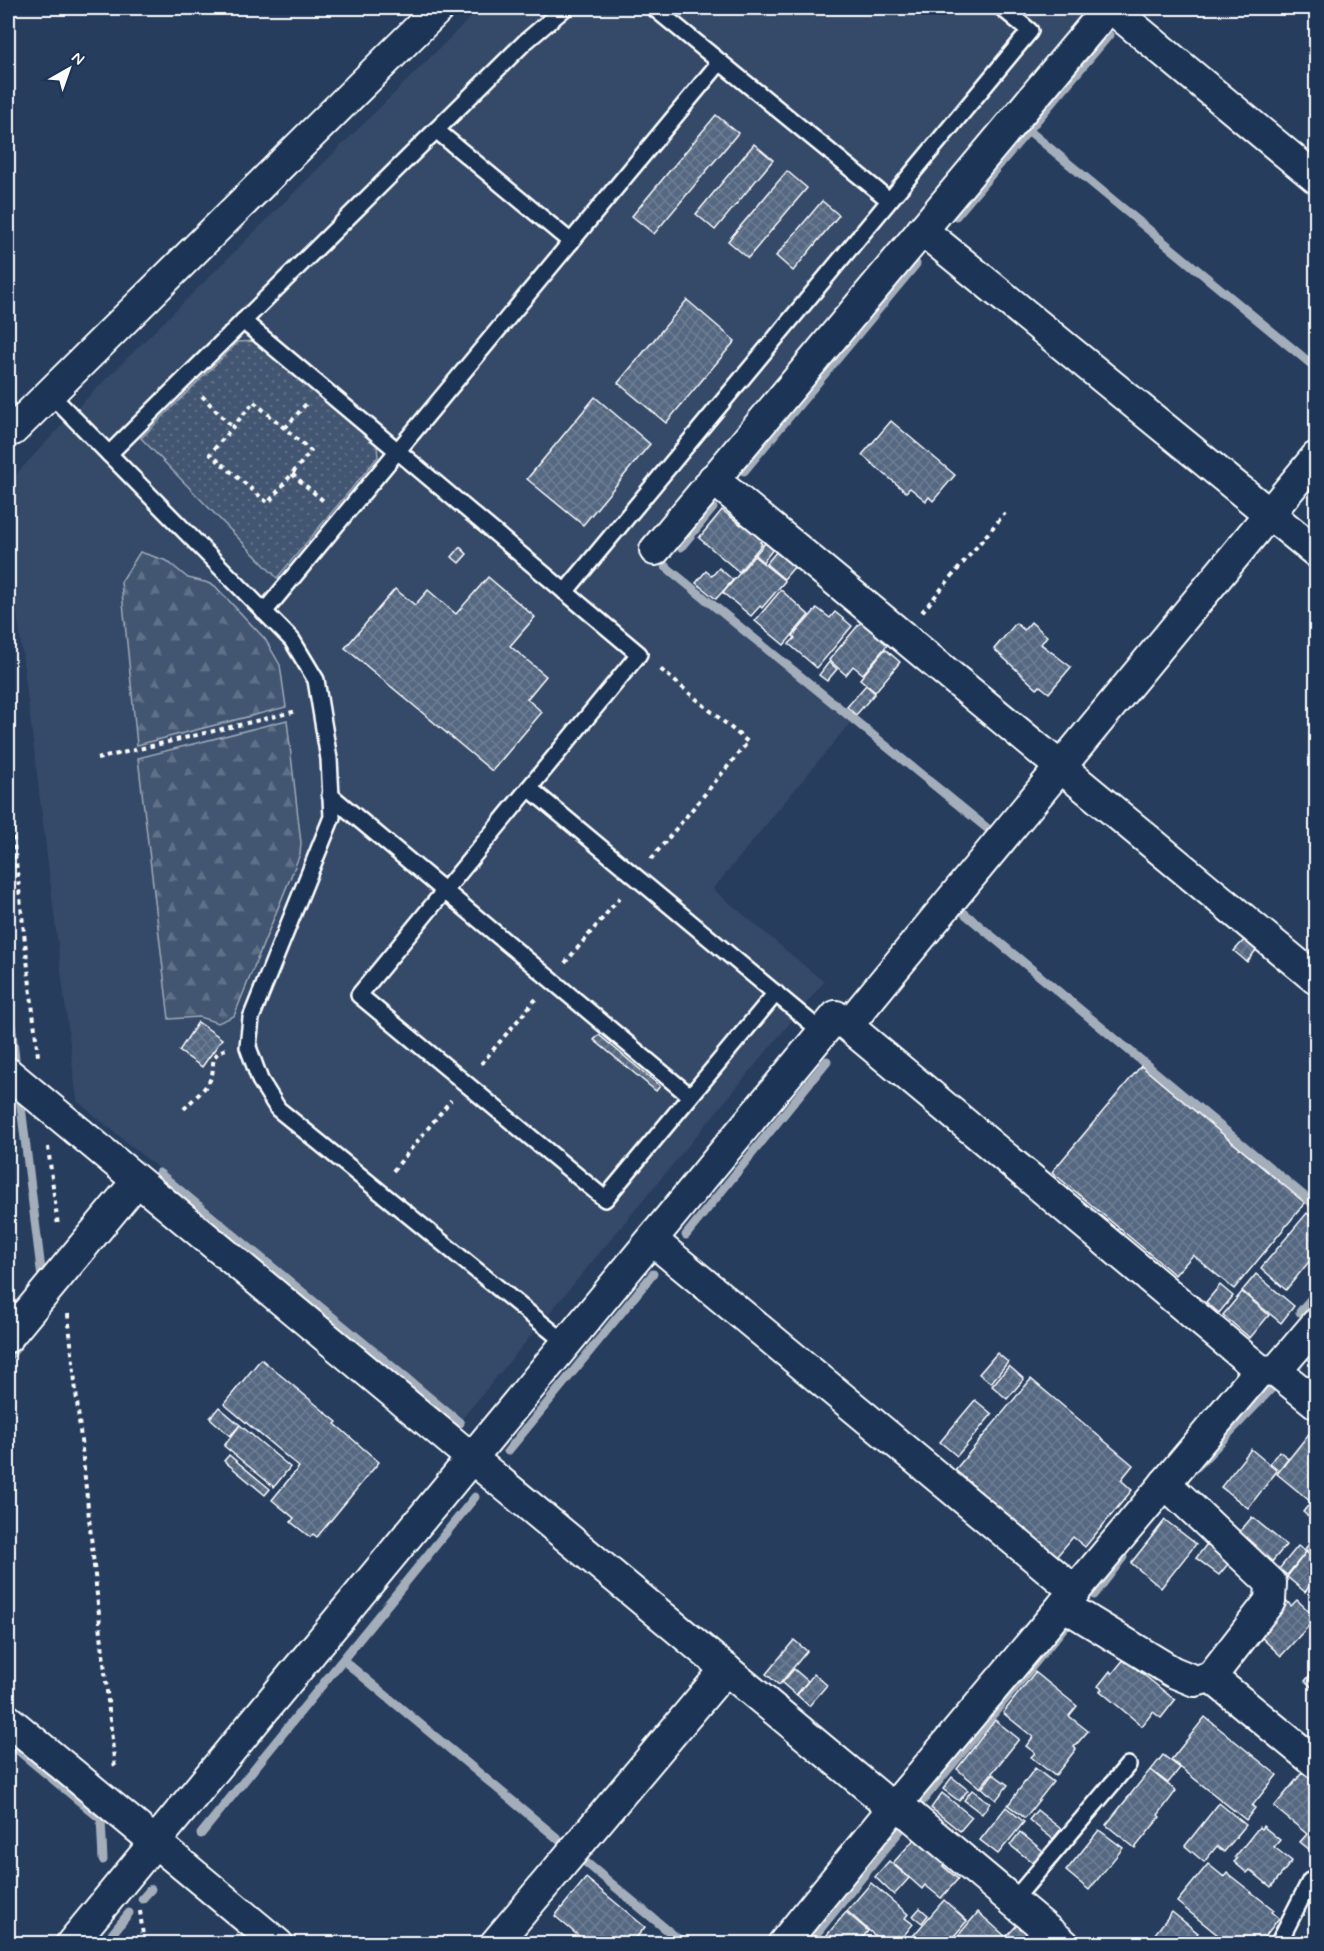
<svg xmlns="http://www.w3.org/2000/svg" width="1324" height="1951" font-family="Mynerve,sans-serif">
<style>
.built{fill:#344a68}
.grass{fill:url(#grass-dots);stroke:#a0aab8;stroke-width:1.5}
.forest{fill:url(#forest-firs);stroke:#a0aab8;stroke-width:1.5}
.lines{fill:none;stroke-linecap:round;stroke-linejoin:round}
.stream{stroke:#a4aebb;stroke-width:9}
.building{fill:url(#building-cross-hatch);stroke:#fff;stroke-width:1.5}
.lane-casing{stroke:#fff;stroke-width:20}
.street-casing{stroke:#fff;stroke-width:34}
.path{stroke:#fff;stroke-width:4;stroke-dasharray:4.5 4.5;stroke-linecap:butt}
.lane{stroke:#1d3557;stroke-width:15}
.street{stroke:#1d3557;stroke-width:30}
</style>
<defs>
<pattern id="grass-dots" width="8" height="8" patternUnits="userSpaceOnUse" patternTransform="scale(1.5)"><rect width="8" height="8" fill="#425672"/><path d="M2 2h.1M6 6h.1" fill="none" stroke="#5e6f87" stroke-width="1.8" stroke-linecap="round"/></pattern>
<pattern id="forest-firs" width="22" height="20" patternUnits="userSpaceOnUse" patternTransform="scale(1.5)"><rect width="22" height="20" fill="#425672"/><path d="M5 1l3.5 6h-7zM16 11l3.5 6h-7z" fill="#5e6f87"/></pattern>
<pattern id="building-cross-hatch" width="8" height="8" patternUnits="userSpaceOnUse" patternTransform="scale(1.5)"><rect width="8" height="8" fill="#556781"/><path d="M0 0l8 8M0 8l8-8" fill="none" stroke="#6e7e94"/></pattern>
</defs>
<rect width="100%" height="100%" fill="#263d5e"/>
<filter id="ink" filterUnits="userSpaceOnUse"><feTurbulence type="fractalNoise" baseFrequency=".0167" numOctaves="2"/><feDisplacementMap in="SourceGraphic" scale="12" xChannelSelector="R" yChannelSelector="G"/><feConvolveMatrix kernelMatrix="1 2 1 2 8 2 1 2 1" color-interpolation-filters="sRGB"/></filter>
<g filter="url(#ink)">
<!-- built -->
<path class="built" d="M480 8H1080L1081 17 640 549 850 723 713 889 824 982 461 1420 77 1101 8 538V483L85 400Z"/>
<!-- grass -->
<path class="grass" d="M256 341 377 445 378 457 277 578 141 438 238 342Z"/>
<!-- forest -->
<g class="forest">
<path d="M140 552 167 561 188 578 205 582 215 586 265 639 280 665 286 707 137 745 121 582Z"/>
<path d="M287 720 301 843 300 854 234 1016 218 1023 199 1017 169 1019 138 758Z"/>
</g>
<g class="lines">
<!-- stream -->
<g class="stream">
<path d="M1028 130 1316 368"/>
<path d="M956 216 1109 35"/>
<path d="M744 471 916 264"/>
<path d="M681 547 713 508"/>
<path d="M665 566 988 829"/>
<path d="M958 908 1316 1206"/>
<path d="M8 998 15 1059"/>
<path d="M20 1098 42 1278"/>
<path d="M159 1173 460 1423"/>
<path d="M686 1235 827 1061"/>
<path d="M1300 1312 1316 1293"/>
<path d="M8 1358 20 1343"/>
<path d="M508 1451 653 1274"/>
<path d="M1197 1467 1272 1388"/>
<path d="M1094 1595 1123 1557"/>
<path d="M343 1660 563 1843"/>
<path d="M8 1742 101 1819 103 1860"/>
<path d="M920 1804 1070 1620"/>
<path d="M201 1834 475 1497"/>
<path d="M583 1860 684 1944"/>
<path d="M142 1899 151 1889"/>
<path d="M104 1944 129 1913"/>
<path d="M808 1944 903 1827"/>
</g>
</g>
<!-- building -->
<g class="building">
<path d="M716 115 738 133 654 234 632 216Z"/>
<path d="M754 144 773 160 715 230 696 214Z"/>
<path d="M787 171 807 188 748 258 728 241Z"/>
<path d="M822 201 839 215 793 271 776 256Z"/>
<path d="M687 300 735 341 666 423 618 383Z"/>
<path d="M595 397 650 444 583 525 527 479Z"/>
<path d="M891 421 955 475 933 501 929 497 926 501 910 488 906 492 862 455Z"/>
<path d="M722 510 741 525 743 523 763 539 760 542 762 544 739 572 699 538Z"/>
<path d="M766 542 774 548 763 562 755 555Z"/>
<path d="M460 547 467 554 459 563 452 557Z"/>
<path d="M777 551 795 566 784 579 766 564Z"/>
<path d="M754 556 785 581 762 608 760 606 751 616 723 593Z"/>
<path d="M719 568 733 580 716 599 696 583 706 571 712 576Z"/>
<path d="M488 577 535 617 510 646 546 676 527 699 542 712 492 771 345 648 395 589 415 605 428 590 456 614Z"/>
<path d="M781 590 809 615 784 645 755 621Z"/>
<path d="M817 608 830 618 835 612 852 626 817 668 789 644 795 638 793 636Z"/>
<path d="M861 622 888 644 863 674 853 666 846 675 829 660Z"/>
<path d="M1031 622 1047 636 1041 644 1071 667 1049 693 1040 686 1037 689 994 649 1016 623 1024 630Z"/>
<path d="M885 649 900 662 875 692 860 679Z"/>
<path d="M829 662 837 669 827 681 819 675Z"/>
<path d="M866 685 875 693 856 715 847 707Z"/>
<path d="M1244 940 1256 950 1247 962 1234 951Z"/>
<path d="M198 1022 222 1039 202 1067 179 1051Z"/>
<path d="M599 1035 660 1086 656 1091 594 1040Z"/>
<path d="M1141 1066 1305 1203 1234 1289 1193 1255 1175 1275 1052 1172Z"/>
<path d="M1307 1213 1316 1221V1253L1286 1290 1261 1268Z"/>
<path d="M1256 1274 1294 1306 1281 1323 1242 1291Z"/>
<path d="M1220 1285 1233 1296 1219 1313 1206 1302Z"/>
<path d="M1242 1292 1269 1315 1250 1338 1223 1315Z"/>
<path d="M997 1353 1008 1362 991 1383 979 1374Z"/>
<path d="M261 1359 337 1422 335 1424 379 1462 317 1537 313 1534 310 1537 291 1522 294 1518 272 1500 299 1467 224 1404Z"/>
<path d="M1009 1366 1024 1379 1007 1399 992 1386Z"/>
<path d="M1031 1379 1133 1465 1121 1480 1132 1490 1085 1547 1073 1537 1057 1556 955 1470Z"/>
<path d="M975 1400 992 1414 957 1456 940 1442Z"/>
<path d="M219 1407 240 1425 230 1436 210 1418Z"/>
<path d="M240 1425 290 1467 274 1487 224 1446Z"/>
<path d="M1312 1430 1316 1433V1523L1303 1512 1311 1502 1277 1474Z"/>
<path d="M1251 1449 1277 1471 1248 1508 1221 1487Z"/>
<path d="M1279 1451 1288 1458 1279 1470 1270 1463Z"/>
<path d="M229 1455 270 1489 265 1495 224 1461Z"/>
<path d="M1252 1517 1286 1545 1271 1563 1237 1535Z"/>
<path d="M1165 1520 1196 1544 1161 1588 1131 1563Z"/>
<path d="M1315 1536 1316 1537V1559L1305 1549Z"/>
<path d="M1210 1540 1233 1558 1219 1575 1196 1558Z"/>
<path d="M1298 1546 1306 1552 1287 1575 1279 1569Z"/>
<path d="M1306 1552 1316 1560V1577L1305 1592 1287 1577Z"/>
<path d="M1286 1600 1291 1606 1297 1600 1316 1618 1281 1656 1261 1637 1268 1630 1263 1625Z"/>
<path d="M794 1640 807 1651 779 1685 766 1674Z"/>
<path d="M1124 1659 1175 1700 1161 1718 1153 1712 1142 1726 1100 1691 1102 1689 1098 1686 1110 1671 1112 1674Z"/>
<path d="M1316 1668V1691L1305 1681Z"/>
<path d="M794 1669 808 1681 796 1695 782 1683Z"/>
<path d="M1035 1672 1077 1706 1069 1716 1088 1731 1074 1747 1076 1749 1055 1776 1031 1757 1035 1753 1026 1746 1033 1737 1003 1713Z"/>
<path d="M814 1674 827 1685 809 1706 797 1695Z"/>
<path d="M1205 1717 1277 1775 1252 1806 1255 1808 1246 1820 1171 1760Z"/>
<path d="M995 1720 1019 1739 980 1788 957 1769Z"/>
<path d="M1163 1755 1180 1768 1168 1783 1151 1770Z"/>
<path d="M1035 1768 1053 1782 1025 1818 1008 1805Z"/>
<path d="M1306 1768 1316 1777V1855L1300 1842 1307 1834 1274 1807Z"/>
<path d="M1150 1770 1176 1791 1158 1815 1160 1817 1135 1848 1106 1825Z"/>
<path d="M993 1774 1008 1785 996 1800 982 1788Z"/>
<path d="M952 1777 968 1790 959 1801 943 1789Z"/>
<path d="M972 1790 990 1803 982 1814 964 1800Z"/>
<path d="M942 1793 972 1817 960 1831 931 1808Z"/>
<path d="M1219 1803 1246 1825 1224 1852 1217 1846 1204 1862 1185 1846Z"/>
<path d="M1006 1807 1024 1822 998 1854 980 1840Z"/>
<path d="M1037 1810 1061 1829 1053 1839 1029 1820Z"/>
<path d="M1263 1826 1280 1840 1274 1847 1292 1861 1271 1887 1250 1870 1247 1873 1234 1862 1237 1859 1235 1857 1259 1827 1261 1829Z"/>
<path d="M1099 1830 1123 1848 1089 1890 1066 1871Z"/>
<path d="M1020 1832 1043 1851 1033 1863 1010 1845Z"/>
<path d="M918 1835 947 1860 943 1866 958 1879 941 1898 925 1885 922 1889 893 1863Z"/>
<path d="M889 1861 909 1878 894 1895 875 1877Z"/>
<path d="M1208 1864 1224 1877 1227 1873 1274 1910 1272 1912 1279 1918 1263 1939 1267 1942 1266 1944H1229L1177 1902Z"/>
<path d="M586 1878 645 1927 631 1944H612L607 1940 604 1944H588L555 1916Z"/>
<path d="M871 1883 908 1914 905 1918 913 1924 897 1944H892L884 1937 881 1941 847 1911Z"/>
<path d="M944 1900 967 1921 947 1944H906Z"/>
<path d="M920 1908 928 1915 922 1923 913 1916Z"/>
<path d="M846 1912 868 1931 857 1944H837L827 1935Z"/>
<path d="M978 1912 1006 1937 1017 1925 1039 1943 951 1944Z"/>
<path d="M1172 1912 1198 1933 1190 1944H1147Z"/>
</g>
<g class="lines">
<defs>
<g id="lane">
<path d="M654 8 889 200"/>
<path d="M436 130 571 242"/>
<path d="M243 321 639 654 359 995 605 1199 776 993"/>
<path d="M50 394 292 640 316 680 329 759 332 817 251 1018 248 1047 260 1080 278 1109 567 1344"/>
<path d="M109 454 525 42 565 8"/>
<path d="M565 592 1030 31 1002 8"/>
<path d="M264 612 720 62"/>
<path d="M529 788 822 1032"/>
<path d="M330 795 690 1096"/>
<path d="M1013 1901 1128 1765"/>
<path d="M1278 1944 1310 1881 1316 1882"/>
</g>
<g id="street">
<path d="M1111 8 1316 178"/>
<path d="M922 230 1316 552"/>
<path d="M8 430H13L439 8"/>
<path d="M713 479 1316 979"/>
<path d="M655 550 1108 8"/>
<path d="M848 1025 1316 457"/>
<path d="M8 1073 893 1808"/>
<path d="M652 1240 1075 1591"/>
<path d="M8 1337 137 1181"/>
<path d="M1276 1371 1316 1403"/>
<path d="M1063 1605 1173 1672 1195 1681 1211 1677 1270 1601 1271 1583 1165 1483"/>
<path d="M1211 1677 1316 1763"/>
<path d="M8 1720 278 1944"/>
<path d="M897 1804 1064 1944"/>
<path d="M71 1944 836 1016 1260 1370 1276 1371 1316 1324"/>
<path d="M495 1944 726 1669"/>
<path d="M783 1944 893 1808 1260 1370"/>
</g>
</defs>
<!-- lane casing -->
<use href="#lane" class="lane-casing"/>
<!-- street casing -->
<use href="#street" class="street-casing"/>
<!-- path -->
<g class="path">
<path d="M202 396 233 428"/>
<path d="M254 402 311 451 268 503 210 454Z"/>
<path d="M285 428 306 404"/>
<path d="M292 474 326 503"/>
<path d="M922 612 1005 513"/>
<path d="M97 759 297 711"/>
<path d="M8 792 38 1056"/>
<path d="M651 859 748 742 659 668"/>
<path d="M565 963 622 895"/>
<path d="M481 1064 536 999"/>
<path d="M184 1109C192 1100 205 1090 210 1080 217 1067 206 1056 226 1049"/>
<path d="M48 1147 58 1226"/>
<path d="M393 1171 451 1100"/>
<path d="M68 1314 115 1769"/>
<path d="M140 1911 144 1944"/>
</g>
<!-- lane -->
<use href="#lane" class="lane"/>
<!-- street -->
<use href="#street" class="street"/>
</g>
</g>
<!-- margin -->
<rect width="1324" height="1951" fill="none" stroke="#1d3557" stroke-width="30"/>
<rect x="15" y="15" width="1294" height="1921" fill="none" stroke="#fff" stroke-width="2" filter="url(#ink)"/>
<!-- north arrow -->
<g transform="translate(69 69) rotate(40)" stroke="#1d3557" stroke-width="4.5" paint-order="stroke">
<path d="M0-4.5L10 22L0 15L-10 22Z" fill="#ffffff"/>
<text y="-9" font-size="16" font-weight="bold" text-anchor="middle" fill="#ffffff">N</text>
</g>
</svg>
